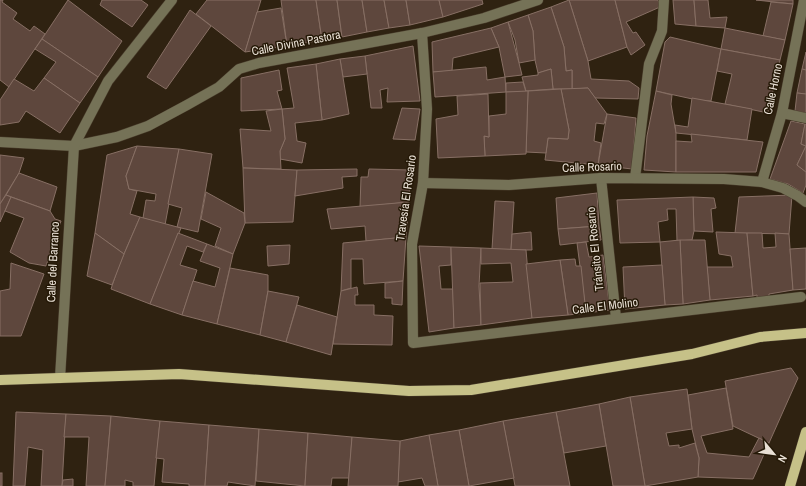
<svg xmlns="http://www.w3.org/2000/svg" width="806" height="486" font-family="'Archivo Narrow',sans-serif">
<style>
.building{fill:#5e473d;stroke:#876f64}
.lines{fill:none;stroke-linecap:round;stroke-linejoin:round}
.minor-casing{stroke:#493d2c;stroke-width:11}
.major-casing{stroke:#493d2c;stroke-width:11}
.minor{stroke:#757257;stroke-width:10}
.major{stroke:#c6c188;stroke-width:10}
.labels{text-anchor:middle;stroke-width:3;stroke-linejoin:round;paint-order:stroke}
.street-label{font-size:12px;fill:#e9e0d5;stroke:#251907}
</style>
<rect width="100%" height="100%" fill="#2f2211"/>
<!-- building -->
<g class="building">
<path d="M0 0H3L2 2 17 13 13 19 30 31 34 26 45 34 9 87 0 80Z"/>
<path d="M68 0 122 41 98 77 42 39Z"/>
<path d="M102 0H141L148 5 132 27 100 5Z"/>
<path d="M207 0H261L245 52 196 14Z"/>
<path d="M281 0H316L322 40 287 46Z"/>
<path d="M316 0H337L342 37 322 40Z"/>
<path d="M337 0H362L367 32 342 37Z"/>
<path d="M362 0H384L389 28 367 32Z"/>
<path d="M384 0H406L410 25 389 28Z"/>
<path d="M406 0H439L443 17 410 25Z"/>
<path d="M439 0H482L483 4 443 17Z"/>
<path d="M569 0H615L627 47 588 61Z"/>
<path d="M569 0 588 61 591 79 629 81 639 88 638 99 595 98 588 88 572 89V70L566 71 564 47 551 7Z"/>
<path d="M615 0H658L660 7 626 22 633 33 636 32 645 45 631 55 627 47Z"/>
<path d="M673 0H694L696 26 675 24Z"/>
<path d="M694 0H708L710 18 727 17 725 28 696 26Z"/>
<path d="M756 0H793V4Z"/>
<path d="M771 2 793 4 785 40 763 36Z"/>
<path d="M551 7 564 47 566 71 572 70V89H553L551 69 538 73 535 60 533 31 528 15Z"/>
<path d="M281 8 287 46 245 52 257 12Z"/>
<path d="M190 10 211 26 166 89 147 77Z"/>
<path d="M528 15 533 31 535 60 519 63 515 40 508 22Z"/>
<path d="M508 22 519 63 522 75 505 77 499 47 491 28Z"/>
<path d="M491 28 499 47 453 58 452 71 433 72 432 42Z"/>
<path d="M725 28 785 40 780 60 721 49Z"/>
<path d="M670 37 721 49 711 101 697 100 656 91 665 42Z"/>
<path d="M42 39 98 77 80 103 44 78 56 62 35 49Z"/>
<path d="M413 46 420 101 387 102 388 88 380 90 382 108H371L365 56Z"/>
<path d="M721 49 780 60 768 113 725 104 732 74 717 71Z"/>
<path d="M806 52V70L802 69Z"/>
<path d="M365 56 367 74 343 77 340 59Z"/>
<path d="M340 59 349 114 322 120 316 64Z"/>
<path d="M316 64 322 120 295 123 297 141 306 143 302 163 280 159V151L285 139 282 109 294 108 287 68Z"/>
<path d="M486 67 487 80 505 77 506 92 435 97 433 72Z"/>
<path d="M551 69 553 89 526 91 522 77 538 75V73Z"/>
<path d="M802 69 806 70V94L797 93Z"/>
<path d="M279 70 282 90 277 91 282 109 241 111V78Z"/>
<path d="M44 78 80 103 60 133 26 111 19 122 0 125V100L14 79 34 91Z"/>
<path d="M523 82 526 92H506V83Z"/>
<path d="M588 88 607 114 604 124 596 123 594 141 601 143 598 165 545 160 548 138 568 139 569 130 561 89Z"/>
<path d="M561 89 569 130 568 139 548 138 546 153 526 152 528 91Z"/>
<path d="M528 91 526 154 485 156 484 136 489 137V116L506 114V92Z"/>
<path d="M656 91 672 95 671 104 676 133V172L644 170 647 136Z"/>
<path d="M797 93 806 94V113L795 111Z"/>
<path d="M488 94 489 137 484 136 485 156 438 158 436 119 458 115 457 96Z"/>
<path d="M692 98 752 109 747 140 676 133 675 125 688 127Z"/>
<path d="M402 108 420 109 415 140 393 139Z"/>
<path d="M282 109 285 139 280 151 281 169 243 168 240 129 271 131 266 111Z"/>
<path d="M607 114 636 118 632 169 598 165Z"/>
<path d="M791 121 805 124 801 144 806 146 797 165 806 172V185L803 193 788 184 770 179Z"/>
<path d="M805 124H806V172L797 165 806 146 801 144Z"/>
<path d="M691 134 763 142 756 172H676V141L692 142Z"/>
<path d="M137 146 126 176 129 189 137 191 130 214 140 217 124 254 95 233 107 155Z"/>
<path d="M137 146 179 149 165 225 143 218 146 200 155 201 156 194 129 189 126 176Z"/>
<path d="M179 149 212 154 198 232 177 227 182 208 168 204Z"/>
<path d="M0 155 24 158 19 173 0 204Z"/>
<path d="M243 168 297 170 293 222 245 223Z"/>
<path d="M357 169V176L342 177 343 188 295 196 297 170Z"/>
<path d="M369 169 410 170 409 202 360 207 361 177H368Z"/>
<path d="M19 173 57 187 50 211 6 195Z"/>
<path d="M206 192 244 213 245 223 233 254 215 246 221 228 201 219Z"/>
<path d="M597 193 599 226 558 229 556 198Z"/>
<path d="M6 195 11 197 0 222V204Z"/>
<path d="M792 195 789 234 735 233 739 197Z"/>
<path d="M11 197 50 211 55 219 61 221 46 266 29 263 10 252 24 218 5 211Z"/>
<path d="M693 197 714 198 716 208 711 209 713 232 694 231Z"/>
<path d="M693 197 694 231 692 240 677 241 676 209H667L668 220 658 222 660 242 620 243 617 200Z"/>
<path d="M495 201 514 202 511 250 492 249Z"/>
<path d="M409 202 406 237 366 241 365 226 331 229 327 209Z"/>
<path d="M140 217 181 228 150 304 111 289 118 268Z"/>
<path d="M599 226 601 240 560 245 558 229Z"/>
<path d="M531 232 532 250H511L512 234Z"/>
<path d="M716 232 747 233 753 296 710 300 707 267H733L731 256 719 254Z"/>
<path d="M95 233 124 254 112 285 87 276Z"/>
<path d="M178 233 207 244 203 252 187 246 180 265 197 270 182 315 150 304Z"/>
<path d="M747 233H762L763 248 776 247 775 233 789 234 793 290 769 294V297L757 299V295L753 296Z"/>
<path d="M406 237 403 281 364 284 363 259H351V288L341 291 343 243Z"/>
<path d="M680 240H705L710 300 683 304Z"/>
<path d="M680 240 683 304 665 305 660 242Z"/>
<path d="M586 242 589 257 603 255 610 310 586 313 577 243Z"/>
<path d="M207 244 233 254 217 324 182 315 193 281 215 287 220 268 200 261Z"/>
<path d="M290 245 289 264 268 266 267 246Z"/>
<path d="M419 246 451 247V265L439 266 441 289H453L454 328 429 332Z"/>
<path d="M451 247 481 248 479 286 481 325 454 328Z"/>
<path d="M481 248 526 250 532 318 481 325 480 283 513 282 511 263 481 264Z"/>
<path d="M806 248V289L793 290 790 249Z"/>
<path d="M575 259 576 266H581L586 313 568 315 560 260Z"/>
<path d="M560 260 568 315 532 318 526 264Z"/>
<path d="M11 263 44 274 21 336H0V291L10 289Z"/>
<path d="M662 265 665 305 625 309 623 267Z"/>
<path d="M230 268 268 275V291L260 335 217 324Z"/>
<path d="M403 281 402 305 392 304V298H385V283Z"/>
<path d="M357 287 358 295H355V305H374V315L393 316 392 345 333 344 341 291Z"/>
<path d="M268 291 299 297 286 342 260 335Z"/>
<path d="M297 305 337 317 331 355 286 342Z"/>
<path d="M791 368 798 378 769 443 733 426 725 381Z"/>
<path d="M726 388 733 429 701 436 707 453 749 457 759 438 769 443 753 479 698 477 699 458 692 429 688 395Z"/>
<path d="M687 389 692 429 666 433 669 446 679 445V448L695 443 699 458 698 477 645 486 630 397Z"/>
<path d="M630 397 645 486H613L599 404Z"/>
<path d="M599 404 606 446 564 453 556 412Z"/>
<path d="M16 412 66 414 62 486H41L43 450 28 447 25 486H13Z"/>
<path d="M556 412 570 486H515L503 421Z"/>
<path d="M66 414 111 416 105 486H86L89 437H64Z"/>
<path d="M111 416 160 421 154 486H133V482L125 480V486H105Z"/>
<path d="M160 421 209 425 205 486H189V484L162 482 164 459 156 458Z"/>
<path d="M503 421 514 478 469 486 459 430Z"/>
<path d="M209 425 259 429 255 486 228 482 227 486H205Z"/>
<path d="M259 429 308 433 305 486 256 481Z"/>
<path d="M459 430 469 486H438L429 435Z"/>
<path d="M308 433 352 437 349 478H332L331 486H305Z"/>
<path d="M429 435 438 486H425L422 478 398 482 400 441Z"/>
<path d="M352 437 400 441 398 486H348Z"/>
<rect x="0" y="473" width="2" height="13"/>
<path d="M73 479V486H62L63 480Z"/>
</g>
<g class="lines">
<defs>
<g id="minor">
<path d="M422 33 427 109 423 183 412 244 413 343 801 297"/>
<path d="M782 113 806 118"/>
<path d="M0 142 74 146 117 137 148 126 187 105 219 87 239 69 259 63 422 33 484 18 538 0"/>
<path d="M601 178 616 318"/>
<path d="M635 178 649 64 662 31 664 0"/>
<path d="M762 182 782 113 804 0"/>
<path d="M423 183 509 185 601 178 724 179 762 182 783 188 798 196 806 202"/>
<path d="M60 378 74 146 108 81 172 0"/>
</g>
<g id="major">
<path d="M0 380 179 374 409 391 471 390 692 354 760 337 806 333"/>
<path d="M790 486 806 432"/>
</g>
</defs>
<!-- minor casing -->
<use href="#minor" class="minor-casing"/>
<!-- major casing -->
<use href="#major" class="major-casing"/>
<!-- minor -->
<use href="#minor" class="minor"/>
<!-- major -->
<use href="#major" class="major"/>
</g>
<g class="labels">
<!-- street labels -->
<g class="street-label">
<text transform="translate(296 43) rotate(-11)" y="4">Calle Divina Pastora</text>
<text transform="translate(773 89) rotate(-78)" y="4">Calle Horno</text>
<text transform="translate(592 167) rotate(-2)" y="4">Calle Rosario</text>
<text transform="translate(406 198) rotate(-82)" y="4">Travesía El Rosario</text>
<text transform="translate(595 249) rotate(-96)" y="4">Tránsito El Rosario</text>
<text transform="translate(53 262) rotate(-87)" y="4">Calle del Barranco</text>
<text transform="translate(605 306) rotate(-7)" y="4">Calle El Molino</text>
</g>
</g>
<!-- north arrow -->
<g transform="translate(774 454) rotate(119)" stroke="#251907" stroke-width="3" paint-order="stroke">
<path d="M0-3L7 15L0 10L-7 15Z" fill="#e9e0d5"/>
<text y="-6" font-size="11" font-weight="bold" text-anchor="middle" fill="#e9e0d5">N</text>
</g>
</svg>
